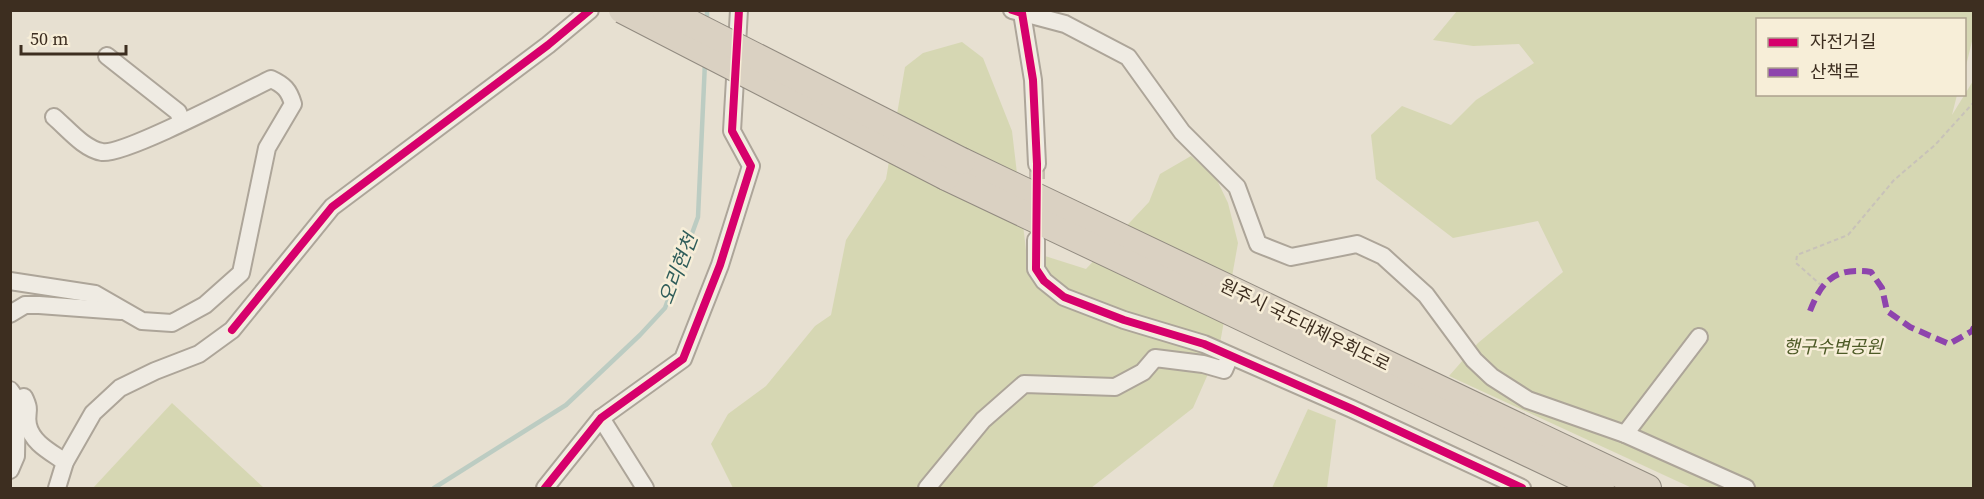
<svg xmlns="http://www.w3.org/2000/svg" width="1984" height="499" font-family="'Source Serif 4','Noto Sans KR',serif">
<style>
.green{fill:#d6d7b3}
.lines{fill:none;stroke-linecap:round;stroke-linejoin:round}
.stream{stroke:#bcccc2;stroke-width:4.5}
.minor-tunnel{stroke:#c5bcae;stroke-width:16;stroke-dasharray:16 8;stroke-linecap:butt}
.minor-casing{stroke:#ada599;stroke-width:20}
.highway-casing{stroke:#928b80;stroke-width:28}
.path{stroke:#c8c2b9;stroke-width:2;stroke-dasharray:4.5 3;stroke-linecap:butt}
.minor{stroke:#efebe3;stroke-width:16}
.highway{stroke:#dad1c2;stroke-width:26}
.highway-bridge-casing{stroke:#928b80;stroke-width:28;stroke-linecap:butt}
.highway-bridge{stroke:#dad1c2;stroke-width:26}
.quiet{stroke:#8e44ad;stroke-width:6;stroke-dasharray:12 6;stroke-linecap:butt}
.cycleway-casing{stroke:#f7eed8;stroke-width:11}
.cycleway{stroke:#d6006c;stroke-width:8}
.labels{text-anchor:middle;stroke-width:5;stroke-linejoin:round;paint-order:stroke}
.street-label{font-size:18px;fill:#3d2e20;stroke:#f7eed8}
.park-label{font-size:18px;font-style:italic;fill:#4d5a26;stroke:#f7eed8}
.water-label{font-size:20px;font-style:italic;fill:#2f5d5a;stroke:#f7eed8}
</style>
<rect width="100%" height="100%" fill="#e7e0d1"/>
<!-- green -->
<g class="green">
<path d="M1457 11H1973V37L1965 70 1964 20H1758V94L1957 95 1952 115 1973 81V488H1692L1449 376 1478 343 1563 272 1538 221 1453 238 1376 179 1371 135 1402 106 1451 125 1476 100 1534 63 1519 44 1473 46 1433 40Z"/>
<path d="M962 42 983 58 1012 131 1026 250 1086 269 1149 202 1160 174 1191 156 1216 178 1228 203 1238 243 1219 349 1193 408 1091 488H733L711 444 728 414 766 386 815 326 831 315 846 240 886 179 905 67 923 53Z"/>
<path d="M172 403 264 488H93Z"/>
<path d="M1308 409 1336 420 1327 488H1272Z"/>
</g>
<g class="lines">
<!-- stream -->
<g class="stream">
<path d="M707 21V10"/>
<path d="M434 488 566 405 640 335 665 308 698 217 705 62"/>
</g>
<!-- minor-tunnel -->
<path class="minor-tunnel" d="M1037 203V164"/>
<defs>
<g id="minor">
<path d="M1012 10 1065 24 1128 57 1182 132 1237 187 1258 244 1291 257 1357 244 1383 256 1426 295 1474 360 1492 377 1528 400 1625 434 1746 488"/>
<path d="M1022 13 1033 80 1037 164"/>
<path d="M107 56 178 112 182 122"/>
<path d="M1036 240V269L1044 281 1064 297 1124 320 1204 344 1352 409 1522 488"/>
<path d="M10 281 95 294 142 321 172 323 205 305 241 273 267 148 293 104C289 90 284 85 271 79 244 92 123 156 102 152 84 149 68 129 54 117"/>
<path d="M10 314 25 305H39L121 311"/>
<path d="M10 390 17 400 16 456 10 470"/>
<path d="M24 397C32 413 25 412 28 425 32 443 51 452 65 462"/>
<path d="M601 418 645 488"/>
<path d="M1625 434 1699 337"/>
<path d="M57 488 65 462 93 413 120 388 155 371 199 354 232 330 332 207 548 45 590 10"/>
<path d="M545 488 601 418 683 359 720 265 751 166 732 131 739 10"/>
<path d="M927 488 983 420 1024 384 1115 387 1143 372 1155 358 1203 364 1224 370 1230 356"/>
</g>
<g id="highway">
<path d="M962 161 1648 488"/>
<path d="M946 177 1601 488"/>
</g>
</defs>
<!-- minor casing -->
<use href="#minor" class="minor-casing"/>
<!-- highway casing -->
<use href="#highway" class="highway-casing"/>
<!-- path -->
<path class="path" d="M1822 286 1796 263 1797 255 1848 235 1894 180 1935 145 1974 102"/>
<!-- minor -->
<use href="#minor" class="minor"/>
<!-- highway -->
<use href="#highway" class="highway"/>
<defs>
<g id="highway-bridge">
<path d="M622 10 946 177"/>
<path d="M665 10 962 161"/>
</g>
</defs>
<!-- highway-bridge casing -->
<use href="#highway-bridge" class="highway-bridge-casing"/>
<!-- highway-bridge -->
<use href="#highway-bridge" class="highway-bridge"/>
<!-- quiet -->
<path class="quiet" d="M1810 311C1822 280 1835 267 1871 272L1882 288 1887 311 1910 327 1949 344 1972 331 1974 327"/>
<defs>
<g id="cycleway">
<path d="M1012 10 1022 13 1033 80 1037 164 1036 269 1044 281 1064 297 1124 320 1204 344 1352 409 1522 488"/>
<path d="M232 330 332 207 548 45 590 10"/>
<path d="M545 488 601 418 683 359 720 265 751 166 732 131 739 10"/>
</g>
</defs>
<!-- cycleway casing -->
<use href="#cycleway" class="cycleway-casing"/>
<!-- cycleway -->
<use href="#cycleway" class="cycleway"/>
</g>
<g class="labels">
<!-- street labels -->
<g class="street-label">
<text transform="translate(1305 325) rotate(26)" y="6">원주시 국도대체우회도로</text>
</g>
<!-- park labels -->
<g class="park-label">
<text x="1833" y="353">행구수변공원</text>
</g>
<!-- water labels -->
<g class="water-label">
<text transform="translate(678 269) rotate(-69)" y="7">오리현천</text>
</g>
</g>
<!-- border -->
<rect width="1984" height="499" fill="none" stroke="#3d2e20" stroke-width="24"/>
<!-- legend -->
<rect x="1756" y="18" width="210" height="78" fill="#f7eed8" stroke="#ada18e" stroke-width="1.5"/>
<rect x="1768" y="38" width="30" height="9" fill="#d6006c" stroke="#ada18e" stroke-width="1.5"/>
<text x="1810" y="48" font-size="18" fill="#3d2e20">자전거길</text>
<rect x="1768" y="68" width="30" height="9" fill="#8e44ad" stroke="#ada18e" stroke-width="1.5"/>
<text x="1810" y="78" font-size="18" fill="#3d2e20">산책로</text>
<!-- scale -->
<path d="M21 45v9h105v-9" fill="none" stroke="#3d2e20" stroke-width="3"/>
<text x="30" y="45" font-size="18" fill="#3d2e20" stroke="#f7eed8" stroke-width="4.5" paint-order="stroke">50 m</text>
</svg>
